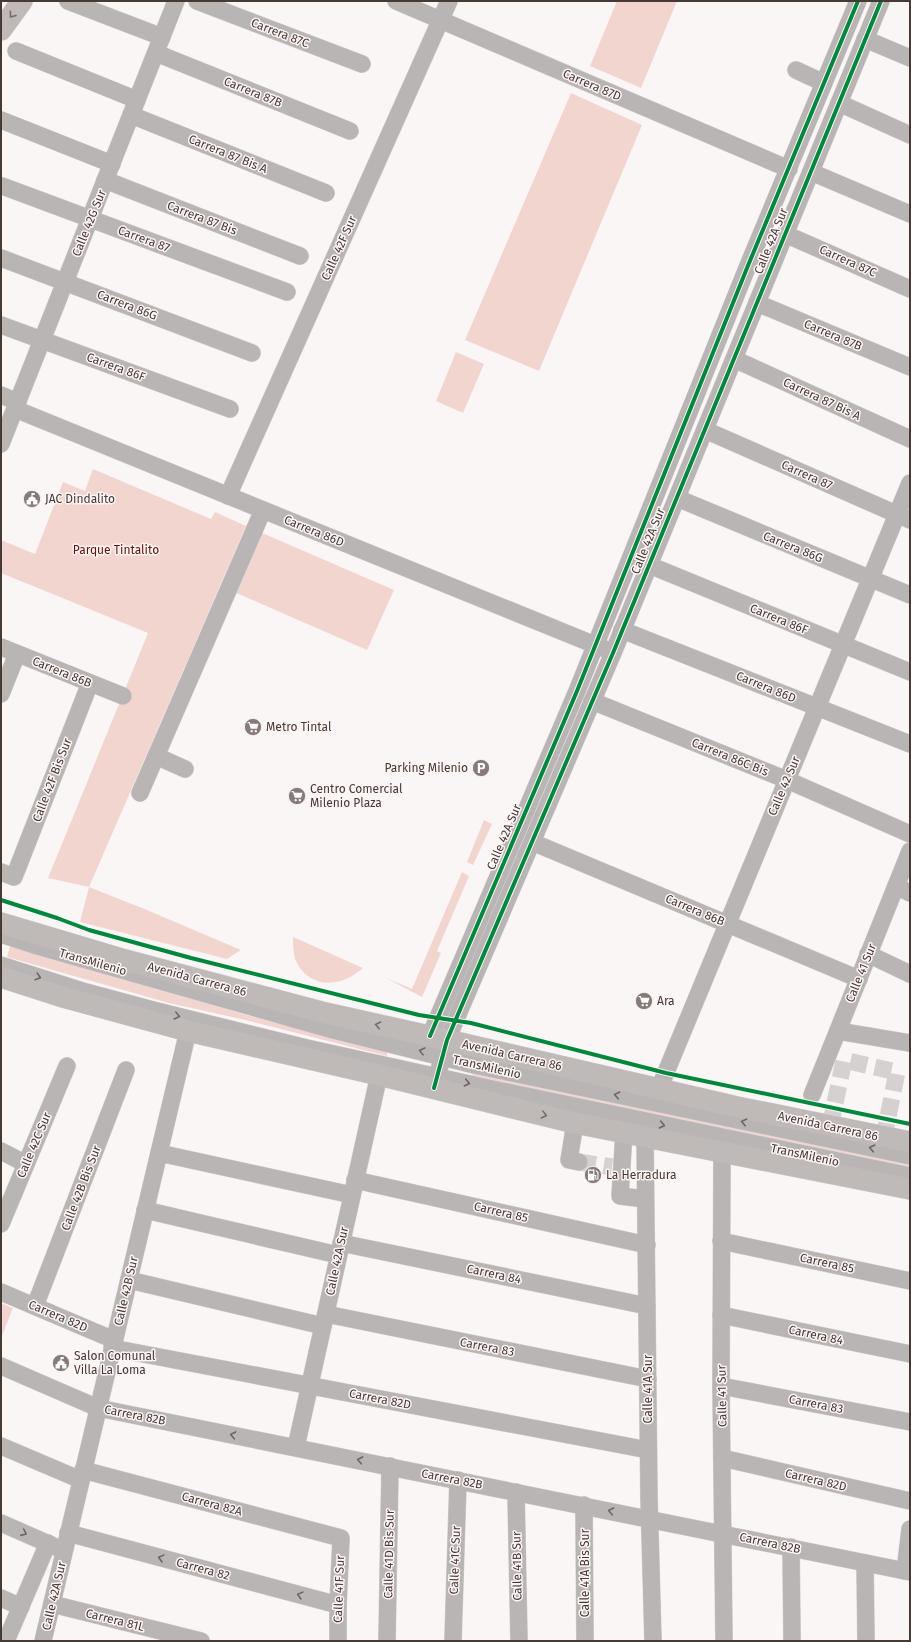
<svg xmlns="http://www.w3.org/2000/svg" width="911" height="1642" font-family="'Fira Sans',sans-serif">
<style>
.green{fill:#f3d5d0}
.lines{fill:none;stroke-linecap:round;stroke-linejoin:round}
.minor-tunnel{stroke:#d7d0d0;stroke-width:17;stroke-dasharray:17 8;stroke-linecap:butt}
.minor-casing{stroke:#d6d1d0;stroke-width:18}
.major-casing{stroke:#d6d1d0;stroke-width:22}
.minor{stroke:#bab5b5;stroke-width:17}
.major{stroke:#bfb9b8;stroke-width:21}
.cycleway-casing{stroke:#fdf5f4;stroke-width:6}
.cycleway{stroke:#00873e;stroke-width:4}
.oneway{stroke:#776c6a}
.oneway2{stroke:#6f6462}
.labels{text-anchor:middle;stroke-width:3;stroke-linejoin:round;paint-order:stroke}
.street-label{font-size:12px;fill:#473936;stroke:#fdf5f4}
.poi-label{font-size:12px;fill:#473936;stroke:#fdf5f4;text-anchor:start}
.park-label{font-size:12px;fill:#670f09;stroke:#fdf5f4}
</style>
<rect width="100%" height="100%" fill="#fbf6f6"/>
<!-- green -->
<g class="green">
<path d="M617 1H677L641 88 590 66Z"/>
<path d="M571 93 642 125 539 371 465 340Z"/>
<path d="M456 352 484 364 463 413 436 401Z"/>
<path d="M93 469 211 519 215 512 246 526 89 887 147 910 241 950 227 959 80 922 89 887 48 878 148 633 1 573V540L35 554 63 482 85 491Z"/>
<path d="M260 532 394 590 367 650 234 592Z"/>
<path d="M484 820 492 824 473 865 467 862Z"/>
<path d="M462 872 469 876 437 951 441 953 422 997 384 977 412 989Z"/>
<path d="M293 937 363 968C341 988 308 990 295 959 293 952 293 944 293 937Z"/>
<path d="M11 943 173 992 242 1014 387 1052V1056L241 1019 169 1003 7 957Z"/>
<path d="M473 1072 910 1163V1168L472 1078Z"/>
<path d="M1 1303 13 1308 1 1338Z"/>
</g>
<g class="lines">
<!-- minor-tunnel -->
<g class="minor-tunnel">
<path d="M830 1127 844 1060 897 1072 884 1137"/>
<path d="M579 1162 612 1167"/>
</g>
<defs>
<g id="minor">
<path d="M68 1 162 37"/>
<path d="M197 1 362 64"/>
<path d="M396 1 789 169"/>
<path d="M865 39 910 58"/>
<path d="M16 51 137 100"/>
<path d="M156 53 350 131"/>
<path d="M796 70 824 83"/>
<path d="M839 103 910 135"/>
<path d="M131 115 326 193"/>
<path d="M1 120 112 164"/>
<path d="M811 172 910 214"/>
<path d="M105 180 300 256"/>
<path d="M2 186 287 292"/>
<path d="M785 234 910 289"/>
<path d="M1 258 252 353"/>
<path d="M757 303 910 367"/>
<path d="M1 325 230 409"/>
<path d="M734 359 910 439"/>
<path d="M1 395 18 402"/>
<path d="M15 409 605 649"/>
<path d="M705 430 910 520"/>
<path d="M1 444 176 1"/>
<path d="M228 496 449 1"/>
<path d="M677 498 910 595"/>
<path d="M649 565 910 672"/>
<path d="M622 630 910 744"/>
<path d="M1 647 123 696"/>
<path d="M1 694 17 654"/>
<path d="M592 701 787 780 910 834"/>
<path d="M156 756 185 769"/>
<path d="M140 793 263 510"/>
<path d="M532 842 859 979"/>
<path d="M1 872 14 877 90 683"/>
<path d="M896 886 910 893"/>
<path d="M1 934 34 945 333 1030 474 1065 910 1156"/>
<path d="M868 954 910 974"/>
<path d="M1 965 86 992 153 1010 307 1048 497 1090 910 1176"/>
<path d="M838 1031 910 1043"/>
<path d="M430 1036 577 691 747 268 858 1"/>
<path d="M434 1088 447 1040 613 653 881 1"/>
<path d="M659 1089 910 483"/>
<path d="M812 1095 910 851"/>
<path d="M575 1123 569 1160 579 1162"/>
<path d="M624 1132 620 1196 645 1199"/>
<path d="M645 1137 649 1498 653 1641"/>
<path d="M1 1151 26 1164"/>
<path d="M722 1152 721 1386 724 1641"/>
<path d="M159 1153 352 1195"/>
<path d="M355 1180 647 1245"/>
<path d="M145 1210 338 1255"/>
<path d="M1 1224 67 1066"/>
<path d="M721 1241 910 1281"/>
<path d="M341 1243 647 1306"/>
<path d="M129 1280 323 1326"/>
<path d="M1 1292 114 1340"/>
<path d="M35 1306 126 1070"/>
<path d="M326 1314 648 1379"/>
<path d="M721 1315 910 1354"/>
<path d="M112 1348 648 1450"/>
<path d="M1 1366 98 1408 910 1572"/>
<path d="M721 1386 910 1422"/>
<path d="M1 1446 81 1480"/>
<path d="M296 1447 379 1075"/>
<path d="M722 1458 910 1501"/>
<path d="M83 1470 341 1538 338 1605V1641"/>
<path d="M516 1492 519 1641"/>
<path d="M584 1505 585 1641"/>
<path d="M1 1523 58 1548"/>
<path d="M68 1533 338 1605"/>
<path d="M791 1547 792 1641"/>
<path d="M865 1563 866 1641"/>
<path d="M905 1571 910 1529"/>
<path d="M1 1598 21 1607"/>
<path d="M52 1604 201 1641"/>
<path d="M6 1641 48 1543"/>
<path d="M43 1641 188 1031"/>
<path d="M387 1641 390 1466"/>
<path d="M453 1641 458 1480"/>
</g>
<g id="major">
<path d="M1 30 22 1"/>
<path d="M1 923 125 960 321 1012 447 1040 737 1107 910 1142"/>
<path d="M1 977 63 997 188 1031 379 1075 575 1123 910 1189"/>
</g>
</defs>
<!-- minor casing -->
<use href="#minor" class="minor-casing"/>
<!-- major casing -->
<use href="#major" class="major-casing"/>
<!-- minor -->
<use href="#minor" class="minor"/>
<!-- major -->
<use href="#major" class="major"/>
<defs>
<g id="cycleway">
<path d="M1 900 57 918 89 930 191 958 419 1015 471 1023 666 1073 910 1124"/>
<path d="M430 1036 577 691 747 268 858 1"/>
<path d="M434 1088 447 1040 613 653 881 1"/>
</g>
</defs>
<!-- cycleway casing -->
<use href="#cycleway" class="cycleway-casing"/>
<!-- cycleway -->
<use href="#cycleway" class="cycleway"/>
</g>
<!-- one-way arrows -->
<defs><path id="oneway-chevron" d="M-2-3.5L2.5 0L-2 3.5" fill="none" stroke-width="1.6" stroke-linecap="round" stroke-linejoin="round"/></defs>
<g class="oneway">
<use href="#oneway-chevron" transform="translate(12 15) rotate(126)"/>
<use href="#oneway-chevron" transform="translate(378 1025) rotate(-168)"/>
<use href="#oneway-chevron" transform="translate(544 1115) rotate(14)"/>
</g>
<g class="oneway2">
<use href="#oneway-chevron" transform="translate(38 977) rotate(17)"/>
<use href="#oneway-chevron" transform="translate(177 1016) rotate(14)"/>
<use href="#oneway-chevron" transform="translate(422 1051) rotate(-166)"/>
<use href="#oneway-chevron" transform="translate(467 1083) rotate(13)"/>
<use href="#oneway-chevron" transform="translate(617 1095) rotate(-168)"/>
<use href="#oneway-chevron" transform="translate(744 1122) rotate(-168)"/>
<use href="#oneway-chevron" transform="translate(662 1125) rotate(12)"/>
<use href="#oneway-chevron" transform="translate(872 1148) rotate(-168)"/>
<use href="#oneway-chevron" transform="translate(233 1435) rotate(-169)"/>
<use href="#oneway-chevron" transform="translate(360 1460) rotate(-169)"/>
<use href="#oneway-chevron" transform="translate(611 1511) rotate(-169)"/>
<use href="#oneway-chevron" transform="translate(24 1533) rotate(24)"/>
<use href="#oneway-chevron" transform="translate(161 1558) rotate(-165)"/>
<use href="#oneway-chevron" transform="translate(300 1595) rotate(-165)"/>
</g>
<!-- icons -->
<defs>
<symbol id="civic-disc" viewBox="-11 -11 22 22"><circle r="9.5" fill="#867b79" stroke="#fdf5f4"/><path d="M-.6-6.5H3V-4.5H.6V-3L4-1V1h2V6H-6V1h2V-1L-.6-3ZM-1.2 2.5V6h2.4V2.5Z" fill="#fff"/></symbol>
<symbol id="supermarket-disc" viewBox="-11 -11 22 22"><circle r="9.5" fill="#867b79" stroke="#fdf5f4"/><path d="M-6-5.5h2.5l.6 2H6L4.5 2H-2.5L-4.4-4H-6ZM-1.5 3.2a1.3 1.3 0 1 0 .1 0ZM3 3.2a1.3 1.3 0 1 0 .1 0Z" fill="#fff"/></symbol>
<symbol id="parking-disc" viewBox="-11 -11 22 22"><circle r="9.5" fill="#867b79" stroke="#fdf5f4"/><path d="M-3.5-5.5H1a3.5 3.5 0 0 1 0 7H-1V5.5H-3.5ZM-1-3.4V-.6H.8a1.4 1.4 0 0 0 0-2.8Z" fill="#fff"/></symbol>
<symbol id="fuel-disc" viewBox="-11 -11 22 22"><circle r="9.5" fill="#867b79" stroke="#fdf5f4"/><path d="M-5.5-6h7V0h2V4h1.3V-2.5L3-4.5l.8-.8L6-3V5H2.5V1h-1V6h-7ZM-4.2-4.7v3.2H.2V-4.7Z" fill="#fff"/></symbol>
</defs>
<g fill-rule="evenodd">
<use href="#civic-disc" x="22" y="489" width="20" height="20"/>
<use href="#supermarket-disc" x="243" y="717" width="20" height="20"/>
<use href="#parking-disc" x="471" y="758" width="20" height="20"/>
<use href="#supermarket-disc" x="287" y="786" width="20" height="20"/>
<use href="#supermarket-disc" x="634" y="991" width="20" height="20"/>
<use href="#fuel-disc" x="583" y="1165" width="20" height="20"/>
<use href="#civic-disc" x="51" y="1353" width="20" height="20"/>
</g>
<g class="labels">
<!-- street labels -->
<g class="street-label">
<text transform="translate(280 33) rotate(21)" y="4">Carrera 87C</text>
<text transform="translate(592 85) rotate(23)" y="4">Carrera 87D</text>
<text transform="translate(253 92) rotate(22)" y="4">Carrera 87B</text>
<text transform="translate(228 154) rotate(22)" y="4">Carrera 87 Bis A</text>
<text transform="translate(202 218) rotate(21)" y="4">Carrera 87 Bis</text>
<text transform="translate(89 223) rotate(-68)" y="4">Calle 42G Sur</text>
<text transform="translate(144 239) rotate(20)" y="4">Carrera 87</text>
<text transform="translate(771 241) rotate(-68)" y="4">Calle 42A Sur</text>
<text transform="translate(339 248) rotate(-66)" y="4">Calle 42F Sur</text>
<text transform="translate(848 261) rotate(24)" y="4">Carrera 87C</text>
<text transform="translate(127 305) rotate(21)" y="4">Carrera 86G</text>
<text transform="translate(833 335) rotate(23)" y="4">Carrera 87B</text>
<text transform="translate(116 367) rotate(20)" y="4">Carrera 86F</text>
<text transform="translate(822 399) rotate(25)" y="4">Carrera 87 Bis A</text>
<text transform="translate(807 475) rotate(24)" y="4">Carrera 87</text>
<text transform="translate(314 531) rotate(22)" y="4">Carrera 86D</text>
<text transform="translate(648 541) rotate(-68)" y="4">Calle 42A Sur</text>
<text transform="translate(793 547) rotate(22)" y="4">Carrera 86G</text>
<text transform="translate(779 619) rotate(22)" y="4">Carrera 86F</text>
<text transform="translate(62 672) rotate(22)" y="4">Carrera 86B</text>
<text transform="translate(766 687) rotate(22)" y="4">Carrera 86D</text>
<text transform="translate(730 757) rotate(22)" y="4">Carrera 86C Bis</text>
<text transform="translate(52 780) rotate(-69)" y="4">Calle 42F Bis Sur</text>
<text transform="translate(784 786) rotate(-67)" y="4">Calle 42 Sur</text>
<text transform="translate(504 837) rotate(-67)" y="4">Calle 42A Sur</text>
<text transform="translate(695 910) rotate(23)" y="4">Carrera 86B</text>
<text transform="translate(93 962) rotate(16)" y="4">TransMilenio</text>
<text transform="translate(861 973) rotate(-68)" y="4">Calle 41 Sur</text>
<text transform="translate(197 979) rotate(15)" y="4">Avenida Carrera 86</text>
<text transform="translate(512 1055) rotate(13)" y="4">Avenida Carrera 86</text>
<text transform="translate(487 1067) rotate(13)" y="4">TransMilenio</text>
<text transform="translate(828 1126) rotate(12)" y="4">Avenida Carrera 86</text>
<text transform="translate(34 1145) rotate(-67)" y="4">Calle 42C Sur</text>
<text transform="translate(805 1155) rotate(12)" y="4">TransMilenio</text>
<text transform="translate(81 1188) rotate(-69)" y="4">Calle 42B Bis Sur</text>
<text transform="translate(501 1212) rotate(13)" y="4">Carrera 85</text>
<text transform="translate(337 1261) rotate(-78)" y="4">Calle 42A Sur</text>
<text transform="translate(827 1263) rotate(12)" y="4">Carrera 85</text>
<text transform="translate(494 1274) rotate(12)" y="4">Carrera 84</text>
<text transform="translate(126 1291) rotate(-77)" y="4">Calle 42B Sur</text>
<text transform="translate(58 1316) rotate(23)" y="4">Carrera 82D</text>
<text transform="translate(816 1335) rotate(12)" y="4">Carrera 84</text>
<text transform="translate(487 1347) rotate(11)" y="4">Carrera 83</text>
<text transform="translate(648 1389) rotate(-90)" y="4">Calle 41A Sur</text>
<text transform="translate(722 1396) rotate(-91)" y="4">Calle 41 Sur</text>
<text transform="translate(380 1399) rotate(11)" y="4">Carrera 82D</text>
<text transform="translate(816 1404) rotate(11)" y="4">Carrera 83</text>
<text transform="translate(135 1415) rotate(11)" y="4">Carrera 82B</text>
<text transform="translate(452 1479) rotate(11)" y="4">Carrera 82B</text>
<text transform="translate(816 1480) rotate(13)" y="4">Carrera 82D</text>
<text transform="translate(212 1504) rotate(15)" y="4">Carrera 82A</text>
<text transform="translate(770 1543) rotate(12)" y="4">Carrera 82B</text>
<text transform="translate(389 1554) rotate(-89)" y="4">Calle 41D Bis Sur</text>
<text transform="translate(455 1560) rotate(-88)" y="4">Calle 41C Sur</text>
<text transform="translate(517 1566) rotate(-91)" y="4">Calle 41B Sur</text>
<text transform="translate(203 1569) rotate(15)" y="4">Carrera 82</text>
<text transform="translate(585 1573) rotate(-90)" y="4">Calle 41A Bis Sur</text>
<text transform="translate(339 1589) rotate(-88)" y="4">Calle 41F Sur</text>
<text transform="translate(54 1596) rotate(-77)" y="4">Calle 42A Sur</text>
<text transform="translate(115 1620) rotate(14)" y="4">Carrera 81L</text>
</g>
<!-- poi labels -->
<g class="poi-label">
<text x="45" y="503">JAC Dindalito</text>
<text x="266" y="731">Metro Tintal</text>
<text x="468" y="772" text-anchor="end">Parking Milenio</text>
<text x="310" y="793">Centro Comercial<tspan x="310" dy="14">Milenio Plaza</tspan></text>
<text x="657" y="1005">Ara</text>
<text x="606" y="1179">La Herradura</text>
<text x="74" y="1360">Salon Comunal<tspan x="74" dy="14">Villa La Loma</tspan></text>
</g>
<!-- park labels -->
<g class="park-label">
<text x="116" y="554">Parque Tintalito</text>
</g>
</g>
<!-- border -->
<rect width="911" height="1642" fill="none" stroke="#473936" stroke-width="4"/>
</svg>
